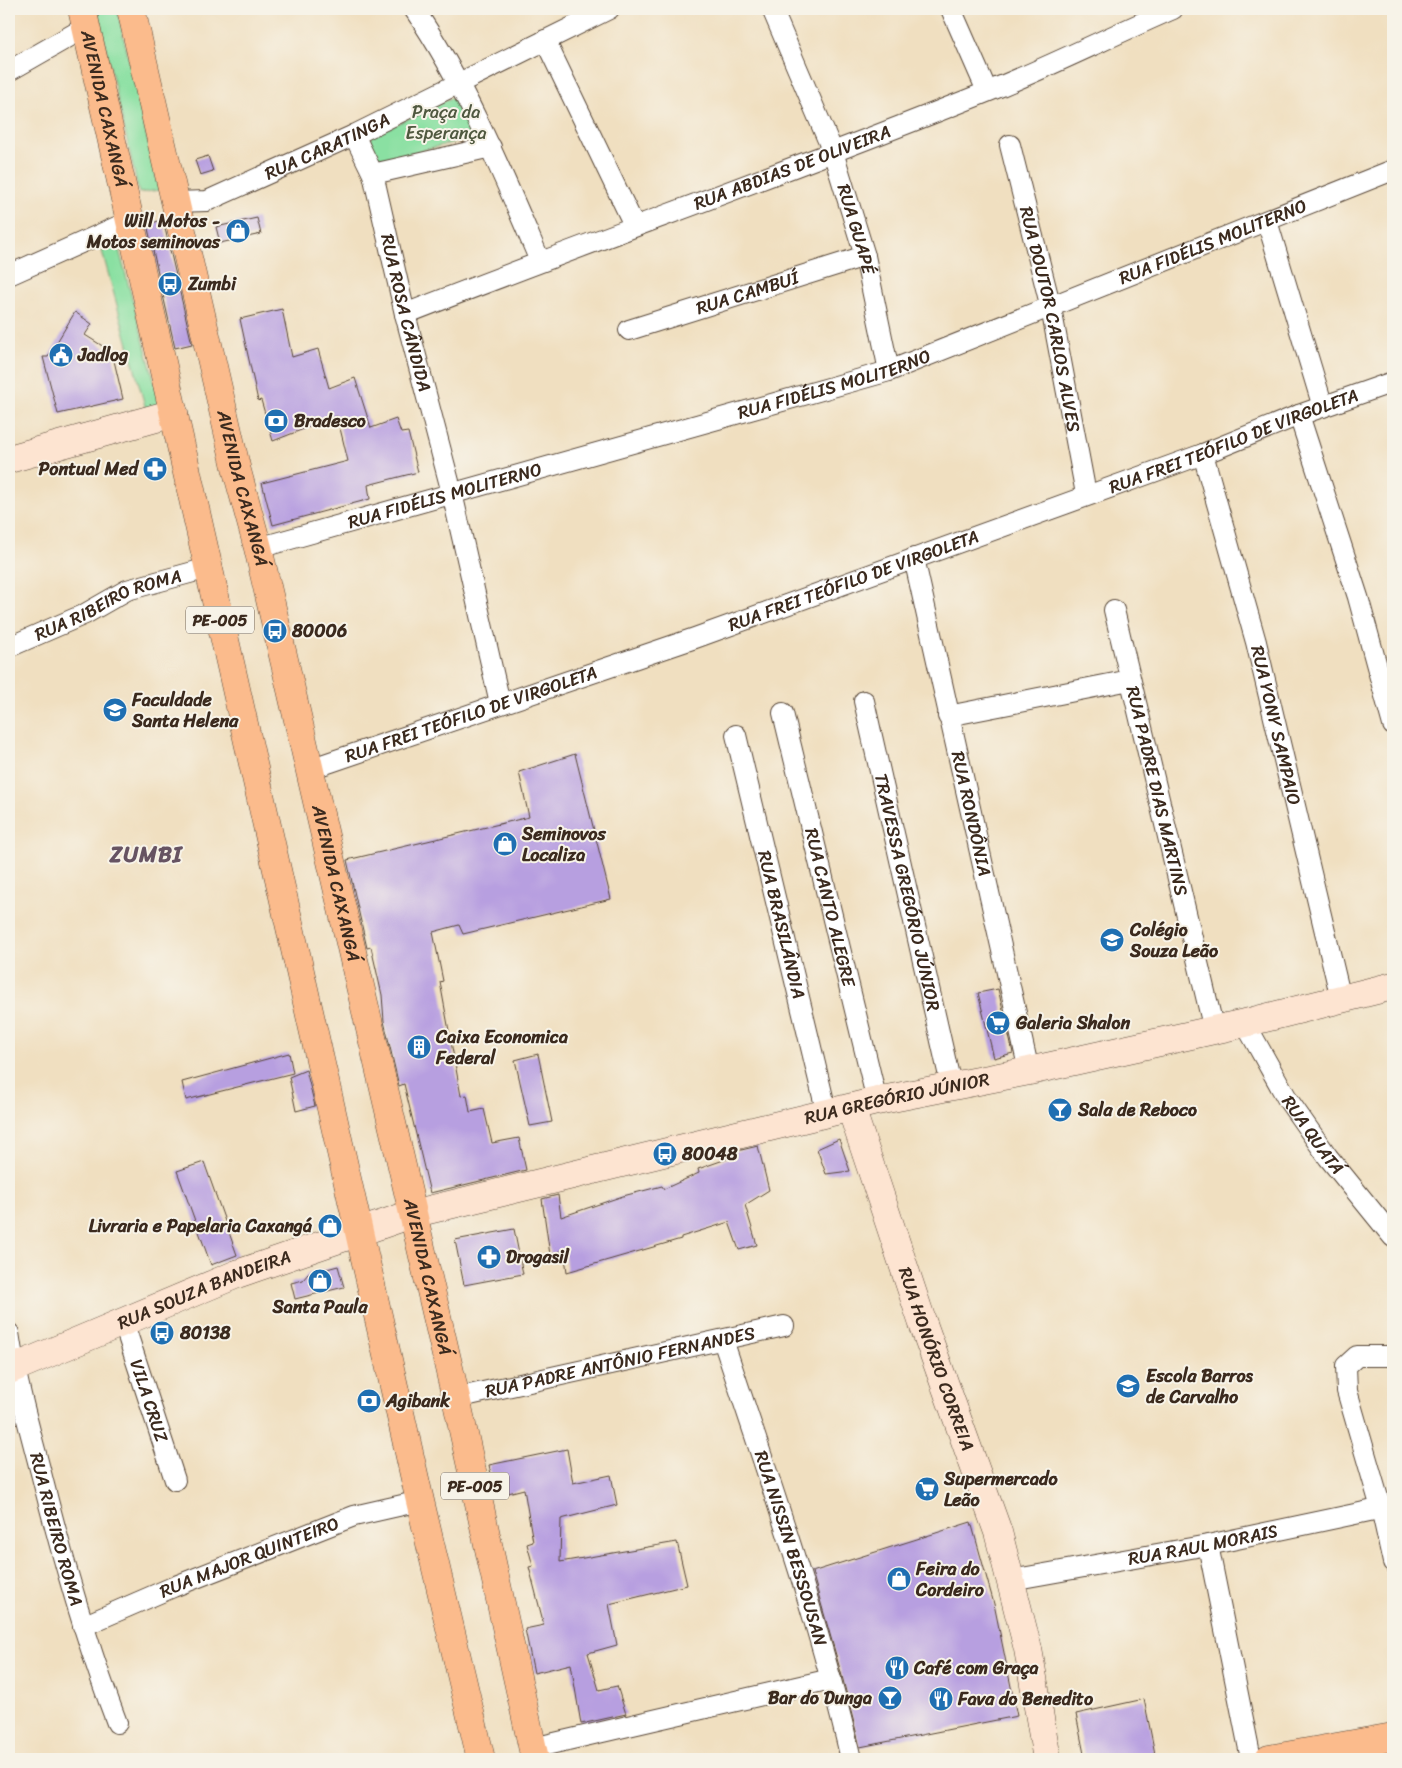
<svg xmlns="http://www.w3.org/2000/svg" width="1402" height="1768" font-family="Sriracha,sans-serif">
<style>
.green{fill:#8ae0a2;stroke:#628560}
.building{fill:#b79fe0}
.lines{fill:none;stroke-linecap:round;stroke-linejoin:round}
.street-casing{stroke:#564536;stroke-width:22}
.secondary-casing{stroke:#564536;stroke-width:29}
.primary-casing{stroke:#564536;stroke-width:29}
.street{stroke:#fff;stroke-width:20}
.secondary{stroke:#fde4d1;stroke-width:28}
.primary{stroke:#fbbb8c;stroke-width:28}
.labels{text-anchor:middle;stroke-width:4;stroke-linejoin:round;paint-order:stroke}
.shield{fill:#f7f3e8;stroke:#73665b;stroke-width:1}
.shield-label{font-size:16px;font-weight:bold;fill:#3b2a1e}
.street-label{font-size:18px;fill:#3b2a1e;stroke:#f7f3e8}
.park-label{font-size:18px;fill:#4f583f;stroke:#f7f3e8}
.poi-label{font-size:18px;font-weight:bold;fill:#3b2a1e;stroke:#f7f3e8;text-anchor:start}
.district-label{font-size:22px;font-weight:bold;letter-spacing:1px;fill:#665362;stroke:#f7f3e8}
</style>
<rect width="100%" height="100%" fill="#f7f3e8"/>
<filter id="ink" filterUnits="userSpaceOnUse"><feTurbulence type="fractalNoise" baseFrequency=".02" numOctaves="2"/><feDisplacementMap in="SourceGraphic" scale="10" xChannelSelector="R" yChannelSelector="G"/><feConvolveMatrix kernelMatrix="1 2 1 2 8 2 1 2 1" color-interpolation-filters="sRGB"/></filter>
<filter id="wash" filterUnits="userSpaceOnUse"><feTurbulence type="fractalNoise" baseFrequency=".0096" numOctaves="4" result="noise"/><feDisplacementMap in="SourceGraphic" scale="20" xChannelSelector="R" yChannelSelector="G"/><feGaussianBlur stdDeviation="1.12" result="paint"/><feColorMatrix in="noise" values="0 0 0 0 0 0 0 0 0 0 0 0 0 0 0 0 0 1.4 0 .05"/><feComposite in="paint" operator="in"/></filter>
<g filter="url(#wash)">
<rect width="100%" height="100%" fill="#f0dfc0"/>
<!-- green -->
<g class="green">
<path d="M97 9H117L159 190 139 193Z"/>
<path d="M453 97H456L472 128 467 139 389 159 375 156 370 147 372 136Z"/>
<path d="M118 246 162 409 147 413 102 251Z"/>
</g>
<g id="blocks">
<!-- building -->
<g class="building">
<path d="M208 156 213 171 200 175 195 160Z"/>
<path d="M257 218 261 234 220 243 216 227Z"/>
<path d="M163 220 192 344 175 348 147 224Z"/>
<path d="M282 309 292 357 318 349 329 388 355 378 371 428 396 419 401 433 408 432 418 472 368 485 370 499 273 525 262 483 348 461 337 416 273 441 261 400 258 401 240 319Z"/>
<path d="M75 312 92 324 85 335 112 352 123 399 58 414 43 357H48Z"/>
<path d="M575 754 611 899 463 934 459 925 433 932 443 981 440 982 461 1096 467 1095 470 1112 484 1109 492 1143 519 1138 526 1170 430 1193 404 1084 399 1086 384 1021 382 995 371 947 367 948 347 860 529 817 519 772Z"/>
<path d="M998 989 1013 1053 994 1058 978 993Z"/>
<path d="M289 1053 293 1073 186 1100 182 1082Z"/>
<path d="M538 1054 552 1122 530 1126 515 1060Z"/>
<path d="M306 1070 315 1106 296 1111 289 1077Z"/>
<path d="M839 1139 850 1171 826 1174 817 1149Z"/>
<path d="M758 1146 769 1190 745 1205 757 1245 739 1250 729 1222 681 1237V1239L567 1272 564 1250 550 1255 542 1199 558 1195 561 1217 623 1196 662 1186 664 1189 699 1173 698 1169 735 1156 733 1152Z"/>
<path d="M204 1162 237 1255 211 1265 177 1171Z"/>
<path d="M514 1229 523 1274 464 1285 455 1240Z"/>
<path d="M338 1266 344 1287 295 1299 291 1283 303 1280 308 1274Z"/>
<path d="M567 1449 573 1483 611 1475 617 1505 561 1519 560 1562 677 1542 687 1585 609 1604 617 1645 588 1653 599 1690 617 1686 626 1714 581 1724 571 1664 534 1673 525 1629 544 1625 529 1567 533 1566 527 1544 533 1542 524 1489 496 1496 489 1465Z"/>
<path d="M971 1522 994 1604 1017 1716 860 1747 842 1676 812 1572Z"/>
<path d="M1144 1699 1156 1759H1085L1076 1714Z"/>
</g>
</g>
</g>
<g filter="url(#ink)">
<use href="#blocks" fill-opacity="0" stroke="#564536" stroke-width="1"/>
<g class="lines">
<defs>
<g id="street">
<path d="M414 9C467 87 503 175 540 261"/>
<path id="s1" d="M772 9 833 152 865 256 889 371"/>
<path d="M951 9 987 91"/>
<path d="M545 40 634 225"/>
<path d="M9 71 86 27"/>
<path id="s2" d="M354 135 373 174 405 314 452 493 500 703"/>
<path id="s3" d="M1010 145 1051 308 1086 494"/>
<path d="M373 174 491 147"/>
<path id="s4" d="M175 202 207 201 354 135 609 9"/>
<path d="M1267 221 1323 407"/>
<path d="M9 275 130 221"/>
<path id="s5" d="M405 314C602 237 802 167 999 87 1057 63 1115 34 1173 9"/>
<path id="s6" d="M629 330 865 256"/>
<path d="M1299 415 1358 597 1393 725"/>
<path id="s7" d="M1203 454 1256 642 1341 999"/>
<path id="s8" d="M258 548 889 371 1393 170"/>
<path id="s9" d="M914 558 1029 1071"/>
<path id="s10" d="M1114 610 1214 1030"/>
<path id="s11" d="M9 647 85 614 127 590 208 568"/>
<path id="s12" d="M864 701 951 1085"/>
<path id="s13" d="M783 713 877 1101"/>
<path d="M948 716 1130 680"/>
<path id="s14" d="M736 735 827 1114"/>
<path id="s15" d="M310 769 695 638 1203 454 1299 415 1393 382"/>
<path id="s16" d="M1245 1023 1288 1100 1328 1157 1393 1237"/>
<path id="s17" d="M123 1321 175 1480"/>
<path id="s18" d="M9 1333C16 1381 29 1427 41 1473 62 1557 86 1642 117 1723"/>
<path id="s19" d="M723 1340C769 1479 818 1617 851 1759"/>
<path d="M1393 1356H1357L1346 1366 1347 1391 1381 1508 1393 1562"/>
<path id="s20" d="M456 1398 784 1326"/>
<path d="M1208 1545 1251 1759"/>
<path id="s21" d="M1011 1580 1208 1545 1393 1506"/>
<path id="s22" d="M83 1626 173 1587 354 1516 420 1501"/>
<path d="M533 1748 831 1679"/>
</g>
<g id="secondary">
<path d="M9 459 174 413"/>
<path id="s23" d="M851 1108 922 1321 998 1532 1028 1649 1047 1759"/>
<path id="s24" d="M9 1370 237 1274 412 1214 877 1101 1029 1071 1245 1023 1393 986"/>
</g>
<g id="primary">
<path id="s25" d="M82 9 420 1501 481 1759"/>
<path id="s26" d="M131 9 237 471 258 548 456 1398 535 1759"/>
<path d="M1269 1759 1393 1737"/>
</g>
</defs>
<!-- street casing -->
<use href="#street" class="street-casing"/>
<!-- secondary casing -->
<use href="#secondary" class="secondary-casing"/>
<!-- primary casing -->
<use href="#primary" class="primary-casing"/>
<!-- street -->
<use href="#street" class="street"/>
<!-- secondary -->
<use href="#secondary" class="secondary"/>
<!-- primary -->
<use href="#primary" class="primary"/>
</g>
</g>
<!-- icons -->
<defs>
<symbol id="shop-disc" viewBox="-11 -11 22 22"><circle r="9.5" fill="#1f6fb2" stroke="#f7f3e8"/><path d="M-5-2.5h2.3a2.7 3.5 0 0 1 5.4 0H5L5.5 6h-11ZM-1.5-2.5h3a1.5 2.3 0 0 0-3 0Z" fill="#fff"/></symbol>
<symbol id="bus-disc" viewBox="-11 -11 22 22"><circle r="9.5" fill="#1f6fb2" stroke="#f7f3e8"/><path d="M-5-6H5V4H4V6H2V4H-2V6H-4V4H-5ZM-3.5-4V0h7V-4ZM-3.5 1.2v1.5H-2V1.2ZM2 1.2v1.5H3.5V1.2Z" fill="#fff"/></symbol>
<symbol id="civic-disc" viewBox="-11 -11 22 22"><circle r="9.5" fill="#1f6fb2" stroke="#f7f3e8"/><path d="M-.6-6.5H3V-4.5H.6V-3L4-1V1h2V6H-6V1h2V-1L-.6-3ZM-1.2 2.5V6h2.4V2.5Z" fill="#fff"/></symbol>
<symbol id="bank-disc" viewBox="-11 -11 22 22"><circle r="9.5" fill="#1f6fb2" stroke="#f7f3e8"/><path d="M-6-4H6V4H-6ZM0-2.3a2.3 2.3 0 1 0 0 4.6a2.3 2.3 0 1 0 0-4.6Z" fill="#fff"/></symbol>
<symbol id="pharmacy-disc" viewBox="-11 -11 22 22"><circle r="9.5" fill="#1f6fb2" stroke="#f7f3e8"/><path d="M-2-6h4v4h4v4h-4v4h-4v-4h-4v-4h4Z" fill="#fff"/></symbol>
<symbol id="university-disc" viewBox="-11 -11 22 22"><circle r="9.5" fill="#1f6fb2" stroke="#f7f3e8"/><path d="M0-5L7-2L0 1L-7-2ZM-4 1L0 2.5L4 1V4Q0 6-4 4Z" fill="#fff"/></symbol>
<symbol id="school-disc" viewBox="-11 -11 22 22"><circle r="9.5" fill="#1f6fb2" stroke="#f7f3e8"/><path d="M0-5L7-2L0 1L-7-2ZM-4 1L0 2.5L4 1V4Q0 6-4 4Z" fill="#fff"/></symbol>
<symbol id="supermarket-disc" viewBox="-11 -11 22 22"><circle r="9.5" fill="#1f6fb2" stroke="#f7f3e8"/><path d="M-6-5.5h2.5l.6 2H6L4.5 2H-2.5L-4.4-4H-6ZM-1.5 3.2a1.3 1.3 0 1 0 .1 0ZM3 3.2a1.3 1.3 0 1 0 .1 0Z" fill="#fff"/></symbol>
<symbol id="building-disc" viewBox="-11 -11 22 22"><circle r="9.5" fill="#1f6fb2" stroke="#f7f3e8"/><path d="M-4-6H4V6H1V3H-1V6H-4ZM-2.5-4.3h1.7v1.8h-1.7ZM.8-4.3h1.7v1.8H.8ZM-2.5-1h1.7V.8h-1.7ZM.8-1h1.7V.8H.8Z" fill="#fff"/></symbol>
<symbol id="bar-disc" viewBox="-11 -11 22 22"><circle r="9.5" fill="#1f6fb2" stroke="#f7f3e8"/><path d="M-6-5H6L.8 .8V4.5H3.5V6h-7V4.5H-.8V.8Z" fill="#fff"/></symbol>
<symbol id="restaurant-disc" viewBox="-11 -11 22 22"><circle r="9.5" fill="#1f6fb2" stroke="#f7f3e8"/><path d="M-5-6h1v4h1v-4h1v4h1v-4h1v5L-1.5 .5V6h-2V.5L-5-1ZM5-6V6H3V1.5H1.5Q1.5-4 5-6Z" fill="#fff"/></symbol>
</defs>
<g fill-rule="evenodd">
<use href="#shop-disc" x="224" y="217" width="28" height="28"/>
<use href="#bus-disc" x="156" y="270" width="28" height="28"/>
<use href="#civic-disc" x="47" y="341" width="28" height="28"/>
<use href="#bank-disc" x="262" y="407" width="28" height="28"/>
<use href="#pharmacy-disc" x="141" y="455" width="28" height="28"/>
<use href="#bus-disc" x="261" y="617" width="28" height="28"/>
<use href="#university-disc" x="101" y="696" width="28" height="28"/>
<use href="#shop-disc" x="491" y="830" width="28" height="28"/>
<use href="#school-disc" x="1098" y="926" width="28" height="28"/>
<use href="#supermarket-disc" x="984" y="1009" width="28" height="28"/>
<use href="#building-disc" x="405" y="1033" width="28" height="28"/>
<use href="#bar-disc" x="1046" y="1096" width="28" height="28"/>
<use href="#bus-disc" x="651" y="1140" width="28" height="28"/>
<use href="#shop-disc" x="316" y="1212" width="28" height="28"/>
<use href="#pharmacy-disc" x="475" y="1243" width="28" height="28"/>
<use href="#shop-disc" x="306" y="1267" width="28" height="28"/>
<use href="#bus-disc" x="148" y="1319" width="28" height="28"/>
<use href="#school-disc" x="1114" y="1372" width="28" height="28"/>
<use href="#bank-disc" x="355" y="1387" width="28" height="28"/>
<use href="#supermarket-disc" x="913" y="1475" width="28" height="28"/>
<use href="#shop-disc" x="885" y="1565" width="28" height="28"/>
<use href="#restaurant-disc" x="883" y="1654" width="28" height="28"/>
<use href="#bar-disc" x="876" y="1684" width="28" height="28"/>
<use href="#restaurant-disc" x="927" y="1685" width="28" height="28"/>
</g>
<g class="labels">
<!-- shield labels -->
<g class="shield">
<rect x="186" y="606.5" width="68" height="27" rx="4"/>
<rect x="441" y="1472.5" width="68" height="27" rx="4"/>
</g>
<g class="shield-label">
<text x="220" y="626">PE-005</text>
<text x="475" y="1492">PE-005</text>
</g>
<!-- street labels -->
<g class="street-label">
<text dy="6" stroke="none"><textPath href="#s25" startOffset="102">AVENIDA CAXANGÁ</textPath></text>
<text dy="6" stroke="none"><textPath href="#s4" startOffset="164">RUA CARATINGA</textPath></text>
<text dy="6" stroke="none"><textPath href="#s5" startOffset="414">RUA ABDIAS DE OLIVEIRA</textPath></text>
<text dy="6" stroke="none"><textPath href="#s1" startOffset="236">RUA GUAPÉ</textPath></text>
<text dy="6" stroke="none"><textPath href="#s8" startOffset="1004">RUA FIDÉLIS MOLITERNO</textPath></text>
<text dy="6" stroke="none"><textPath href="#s6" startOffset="124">RUA CAMBUÍ</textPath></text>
<text dy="6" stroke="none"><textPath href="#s2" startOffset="186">RUA ROSA CÂNDIDA</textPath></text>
<text dy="6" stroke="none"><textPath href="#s3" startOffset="179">RUA DOUTOR CARLOS ALVES</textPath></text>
<text dy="6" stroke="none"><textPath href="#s8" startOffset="599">RUA FIDÉLIS MOLITERNO</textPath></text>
<text dy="6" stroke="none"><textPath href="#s15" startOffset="980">RUA FREI TEÓFILO DE VIRGOLETA</textPath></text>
<text dy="6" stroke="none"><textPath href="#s26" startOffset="492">AVENIDA CAXANGÁ</textPath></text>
<text dy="6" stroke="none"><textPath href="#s8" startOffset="194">RUA FIDÉLIS MOLITERNO</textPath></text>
<text dy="6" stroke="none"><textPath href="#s15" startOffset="575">RUA FREI TEÓFILO DE VIRGOLETA</textPath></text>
<text dy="6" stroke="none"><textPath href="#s11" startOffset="108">RUA RIBEIRO ROMA</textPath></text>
<text dy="6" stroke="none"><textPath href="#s15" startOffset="170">RUA FREI TEÓFILO DE VIRGOLETA</textPath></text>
<text dy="6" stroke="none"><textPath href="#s7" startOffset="281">RUA YONY SAMPAIO</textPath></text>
<text dy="6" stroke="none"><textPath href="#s10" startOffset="186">RUA PADRE DIAS MARTINS</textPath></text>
<text dy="6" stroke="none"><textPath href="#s9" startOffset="262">RUA RONDÔNIA</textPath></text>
<text dy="6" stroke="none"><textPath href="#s26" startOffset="898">AVENIDA CAXANGÁ</textPath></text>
<text dy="6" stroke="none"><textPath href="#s12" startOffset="196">TRAVESSA GREGÓRIO JÚNIOR</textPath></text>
<text dy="6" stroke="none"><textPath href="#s13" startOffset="200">RUA CANTO ALEGRE</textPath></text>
<text dy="6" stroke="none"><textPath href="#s14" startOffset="195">RUA BRASILÂNDIA</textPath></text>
<text dy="6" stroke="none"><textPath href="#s24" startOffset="931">RUA GREGÓRIO JÚNIOR</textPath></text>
<text dy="6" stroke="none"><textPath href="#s16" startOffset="131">RUA QUATÁ</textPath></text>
<text dy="6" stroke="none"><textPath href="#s26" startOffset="1302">AVENIDA CAXANGÁ</textPath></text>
<text dy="6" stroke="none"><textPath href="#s24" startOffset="211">RUA SOUZA BANDEIRA</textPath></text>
<text dy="6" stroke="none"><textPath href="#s23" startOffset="265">RUA HONÓRIO CORREIA</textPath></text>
<text dy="6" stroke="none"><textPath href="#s20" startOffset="168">RUA PADRE ANTÔNIO FERNANDES</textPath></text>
<text dy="6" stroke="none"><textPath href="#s17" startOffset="84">VILA CRUZ</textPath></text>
<text dy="6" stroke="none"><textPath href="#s18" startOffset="202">RUA RIBEIRO ROMA</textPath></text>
<text dy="6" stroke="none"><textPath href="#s21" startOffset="195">RUA RAUL MORAIS</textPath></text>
<text dy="6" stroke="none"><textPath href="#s19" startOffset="219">RUA NISSIN BESSOUSAN</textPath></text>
<text dy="6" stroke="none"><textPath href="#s22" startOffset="180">RUA MAJOR QUINTEIRO</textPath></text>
</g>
<!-- park labels -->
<g class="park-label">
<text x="446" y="118">Praça da<tspan x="446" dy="21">Esperança</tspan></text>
</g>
<!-- poi labels -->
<g class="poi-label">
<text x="220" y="227" text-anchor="end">Will Motos -<tspan x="220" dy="21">Motos seminovas</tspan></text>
<text x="188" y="290">Zumbi</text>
<text x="78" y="361">Jadlog</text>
<text x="294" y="427">Bradesco</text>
<text x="138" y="475" text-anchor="end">Pontual Med</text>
<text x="292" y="637">80006</text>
<text x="132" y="706">Faculdade<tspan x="132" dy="21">Santa Helena</tspan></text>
<text x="522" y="840">Seminovos<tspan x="522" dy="21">Localiza</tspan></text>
<text x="1130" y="936">Colégio<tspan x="1130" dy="21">Souza Leão</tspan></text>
<text x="1016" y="1029">Galeria Shalon</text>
<text x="436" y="1043">Caixa Economica<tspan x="436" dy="21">Federal</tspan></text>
<text x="1078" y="1116">Sala de Reboco</text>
<text x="682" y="1160">80048</text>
<text x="312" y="1232" text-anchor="end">Livraria e Papelaria Caxangá</text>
<text x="506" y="1263">Drogasil</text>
<text x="320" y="1313" text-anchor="middle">Santa Paula</text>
<text x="180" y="1339">80138</text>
<text x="1146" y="1382">Escola Barros<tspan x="1146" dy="21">de Carvalho</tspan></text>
<text x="386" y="1407">Agibank</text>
<text x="944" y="1485">Supermercado<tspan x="944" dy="21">Leão</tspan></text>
<text x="916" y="1575">Feira do<tspan x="916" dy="21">Cordeiro</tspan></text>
<text x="914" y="1674">Café com Graça</text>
<text x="872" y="1704" text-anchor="end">Bar do Dunga</text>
<text x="958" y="1705">Fava do Benedito</text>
</g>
<!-- district labels -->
<g class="district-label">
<text x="146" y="862">ZUMBI</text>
</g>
</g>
<!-- margin -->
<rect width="1402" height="1768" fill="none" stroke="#f7f3e8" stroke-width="30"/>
</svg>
